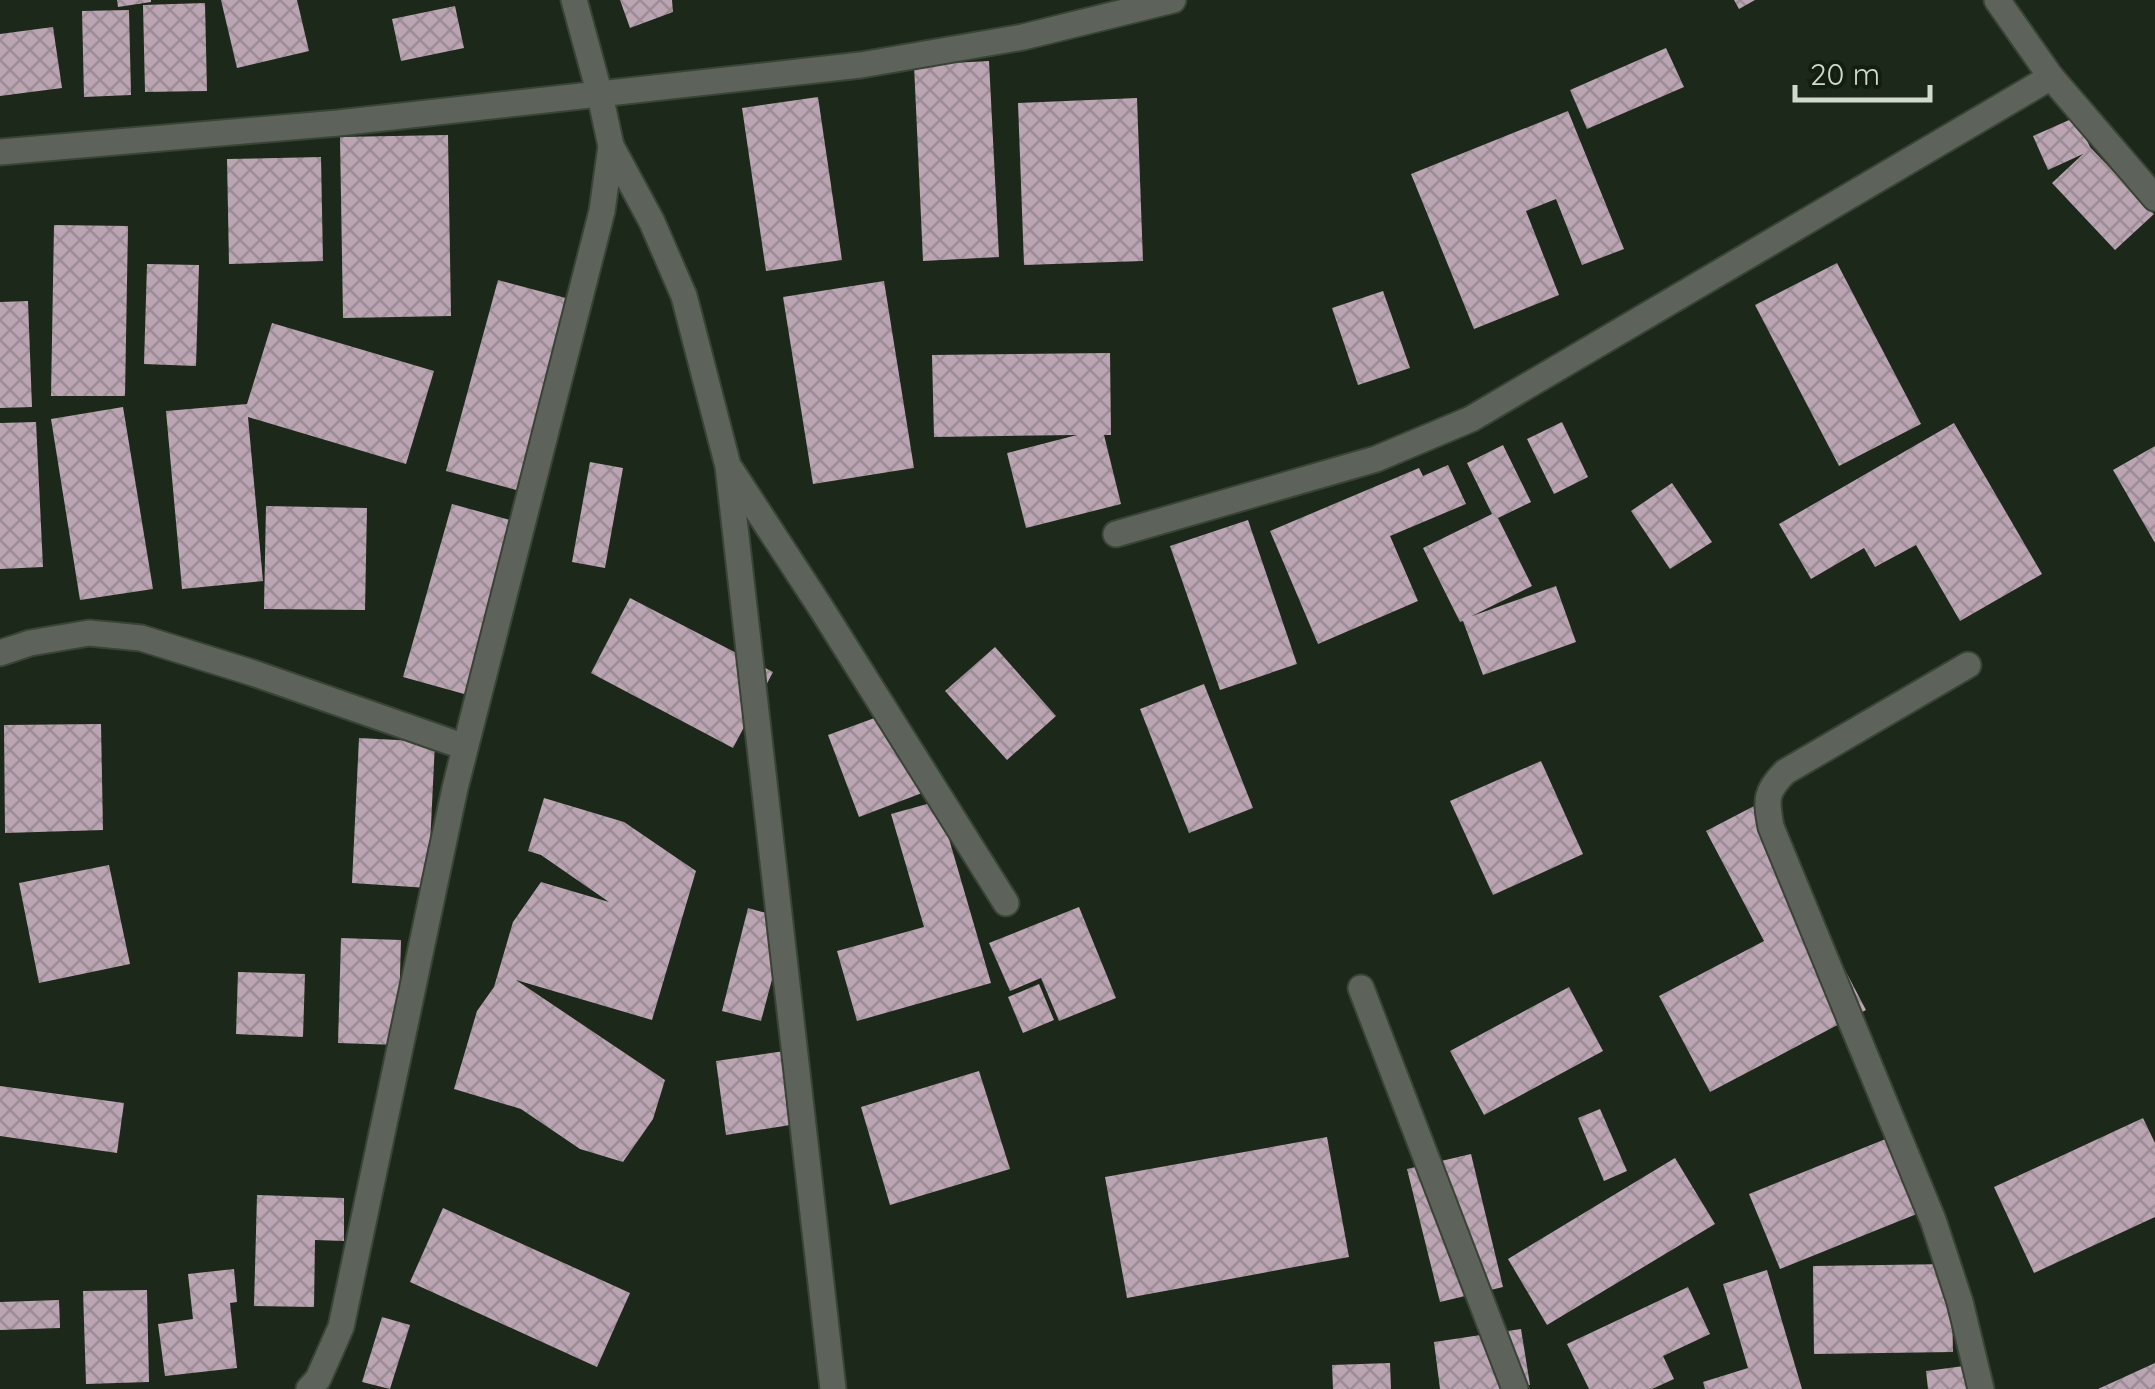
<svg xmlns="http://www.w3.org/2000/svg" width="2155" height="1389" font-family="Quicksand,sans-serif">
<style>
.building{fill:url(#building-cross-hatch)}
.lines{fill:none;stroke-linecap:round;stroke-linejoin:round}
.minor-casing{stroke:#394436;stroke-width:29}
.minor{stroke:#5d635b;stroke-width:25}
</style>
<defs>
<pattern id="building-cross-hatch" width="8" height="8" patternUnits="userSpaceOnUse" patternTransform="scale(2.5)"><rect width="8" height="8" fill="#bba5b2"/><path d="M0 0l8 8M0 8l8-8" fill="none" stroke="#9c8c95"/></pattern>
</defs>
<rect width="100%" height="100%" fill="#1c2819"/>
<!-- building -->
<g class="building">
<path d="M117 0H151V2L118 7Z"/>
<path d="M221 0H297L309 51 237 68Z"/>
<path d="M620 0H672L673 12 630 28Z"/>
<path d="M1734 0H1755L1739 9Z"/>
<path d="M205 3 207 91 145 92 143 5Z"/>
<path d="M455 6 464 48 401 61 392 19Z"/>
<path d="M129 10 131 95 84 97 82 11Z"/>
<path d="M53 27 62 88 0 96V34Z"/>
<path d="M1666 48 1684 87 1587 129 1570 90Z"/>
<path d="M989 61 999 257 923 261 914 65Z"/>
<path d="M818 97 842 260 766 271 742 108Z"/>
<path d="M1137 98 1143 261 1024 265 1018 103Z"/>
<path d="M1568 111 1624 249 1582 265 1556 199 1526 211 1559 295 1474 329 1411 174Z"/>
<path d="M2076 117 2090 147 2154 214 2115 250 2052 183 2083 154 2048 170 2033 136Z"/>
<path d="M448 135 451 316 343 318 340 137Z"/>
<path d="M321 157 323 261 229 264 227 159Z"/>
<path d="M54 225 128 226 125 396H51Z"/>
<path d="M1837 263 1921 424 1839 466 1755 305Z"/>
<path d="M147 264 199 265 196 366 144 364Z"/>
<path d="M498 280 577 301 524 492 446 471Z"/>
<path d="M884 281 914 468 813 484 783 297Z"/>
<path d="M1383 291 1410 368 1358 385 1332 308Z"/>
<path d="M28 301 32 407 0 408V302Z"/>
<path d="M272 323 434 371 406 464 248 417 263 581 182 589 166 411 247 404Z"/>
<path d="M1110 353 1111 435H1104L1121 504 1026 528 1007 453 1077 435 934 437 932 355Z"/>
<path d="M123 407 153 589 80 600 51 419Z"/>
<path d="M36 422 43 567 0 569V423Z"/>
<path d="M1562 422 1588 477 1554 494 1527 439Z"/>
<path d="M1954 423 2042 574 1960 621 1916 545 1875 567 1864 548 1811 579 1779 524Z"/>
<path d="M1503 445 1531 502 1498 518 1532 586 1472 616 1556 586 1576 642 1483 675 1463 621 1460 622 1423 548 1492 514 1467 463Z"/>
<path d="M2155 446V543L2113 470Z"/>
<path d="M590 462 623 468 605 568 572 562Z"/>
<path d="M1448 465 1466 504 1390 536 1418 601 1318 644 1270 531 1419 468 1423 476Z"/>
<path d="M1672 483 1712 542 1670 569 1631 511Z"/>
<path d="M452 504 524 524 475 697 403 677Z"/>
<path d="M266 506 367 508 365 610 264 609Z"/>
<path d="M1248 520 1297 664 1220 690 1170 546Z"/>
<path d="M630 598 773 672 733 748 591 673Z"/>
<path d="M995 647 1056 716 1007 760 945 691Z"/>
<path d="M1204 684 1253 808 1189 833 1140 709Z"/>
<path d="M891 712 922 793 859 817 828 735Z"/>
<path d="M101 724 103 830 5 833 4 725Z"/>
<path d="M359 738 435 742 428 888 352 883Z"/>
<path d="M1541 761 1583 854 1493 895 1450 801Z"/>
<path d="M544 798 624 822 696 871 652 1020 516 980 665 1080 653 1119 623 1162 580 1149 521 1109 454 1089 477 1011 494 987 513 922 541 882 609 902 541 855 528 851Z"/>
<path d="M938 801 991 983 857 1021 837 951 924 927 891 814Z"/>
<path d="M1758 804 1866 1010 1710 1092 1659 996 1764 941 1706 831Z"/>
<path d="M109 865 130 964 39 983 19 883Z"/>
<path d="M1079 907 1116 998 1059 1021 1041 978 1010 991 989 943Z"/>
<path d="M748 908 788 919 761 1021 722 1011Z"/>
<path d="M341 938 401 940 398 1045 338 1043Z"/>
<path d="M238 972 305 974 303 1037 236 1034Z"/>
<path d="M1039 984 1054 1020 1023 1033 1008 997Z"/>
<path d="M1569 987 1603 1051 1484 1115 1450 1051Z"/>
<path d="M792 1050 803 1123 726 1135 716 1061Z"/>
<path d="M979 1071 1010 1169 890 1205 861 1107Z"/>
<path d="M0 1086 124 1103 117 1153 0 1136Z"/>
<path d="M1600 1109 1627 1171 1604 1181 1578 1118Z"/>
<path d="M2143 1118 2155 1143V1217L2034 1273 1994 1187Z"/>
<path d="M1908 1130 1939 1205 1780 1269 1749 1194Z"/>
<path d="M1327 1137 1349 1257 1127 1298 1105 1177Z"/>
<path d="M1471 1154 1503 1287 1440 1302 1407 1169Z"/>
<path d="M1675 1158 1715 1224 1547 1325 1508 1259Z"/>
<path d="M257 1195 344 1198V1241L315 1240 314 1307 254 1306Z"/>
<path d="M443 1208 630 1293 597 1367 410 1282Z"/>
<path d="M1951 1264 1953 1352 1814 1354 1813 1266Z"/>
<path d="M234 1269 237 1302 230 1303 237 1368 165 1376 158 1324 193 1319 188 1274Z"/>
<path d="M1767 1270 1802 1389H1705L1703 1382 1748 1368 1723 1284Z"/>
<path d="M1688 1287 1710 1334 1663 1356 1674 1379 1652 1389H1589L1567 1344Z"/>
<path d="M147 1290 149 1382 86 1384 83 1291Z"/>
<path d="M59 1300 60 1328 0 1330V1302Z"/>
<path d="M382 1317 410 1325 390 1389 362 1382Z"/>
<path d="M1521 1329 1530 1385 1504 1389H1440L1434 1342Z"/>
<path d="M1390 1363 1391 1389H1333L1332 1365Z"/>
<path d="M1987 1363 1990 1389H1928L1926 1371Z"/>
<path d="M2155 1363V1389H2098Z"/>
</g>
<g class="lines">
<defs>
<g id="minor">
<path d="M1997 0 2051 77 2155 198"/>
<path d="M611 146 652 222 684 296 728 466 833 1389"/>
<path d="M0 152 338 123 861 65 1023 37 1173 0"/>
<path d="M731 470 821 608 1006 903"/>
<path d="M1116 534 1376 459 1471 419 2051 77"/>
<path d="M0 653 30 643 89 633 141 638 253 673 465 747"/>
<path d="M1968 665 1785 772C1765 792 1766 800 1771 827L1933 1220 1960 1302 1981 1389"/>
<path d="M1361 988 1515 1389"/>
<path d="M309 1389 318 1379 341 1327 455 788 602 211 611 146 600 95 574 0"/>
</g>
</defs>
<!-- minor casing -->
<use href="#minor" class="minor-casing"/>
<!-- minor -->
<use href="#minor" class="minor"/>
</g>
<!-- scale -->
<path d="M1795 85v15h135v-15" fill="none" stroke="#d1d9cf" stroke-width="5"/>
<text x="1810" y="85" font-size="30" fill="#d1d9cf" stroke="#131e10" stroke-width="8" paint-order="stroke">20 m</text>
</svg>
